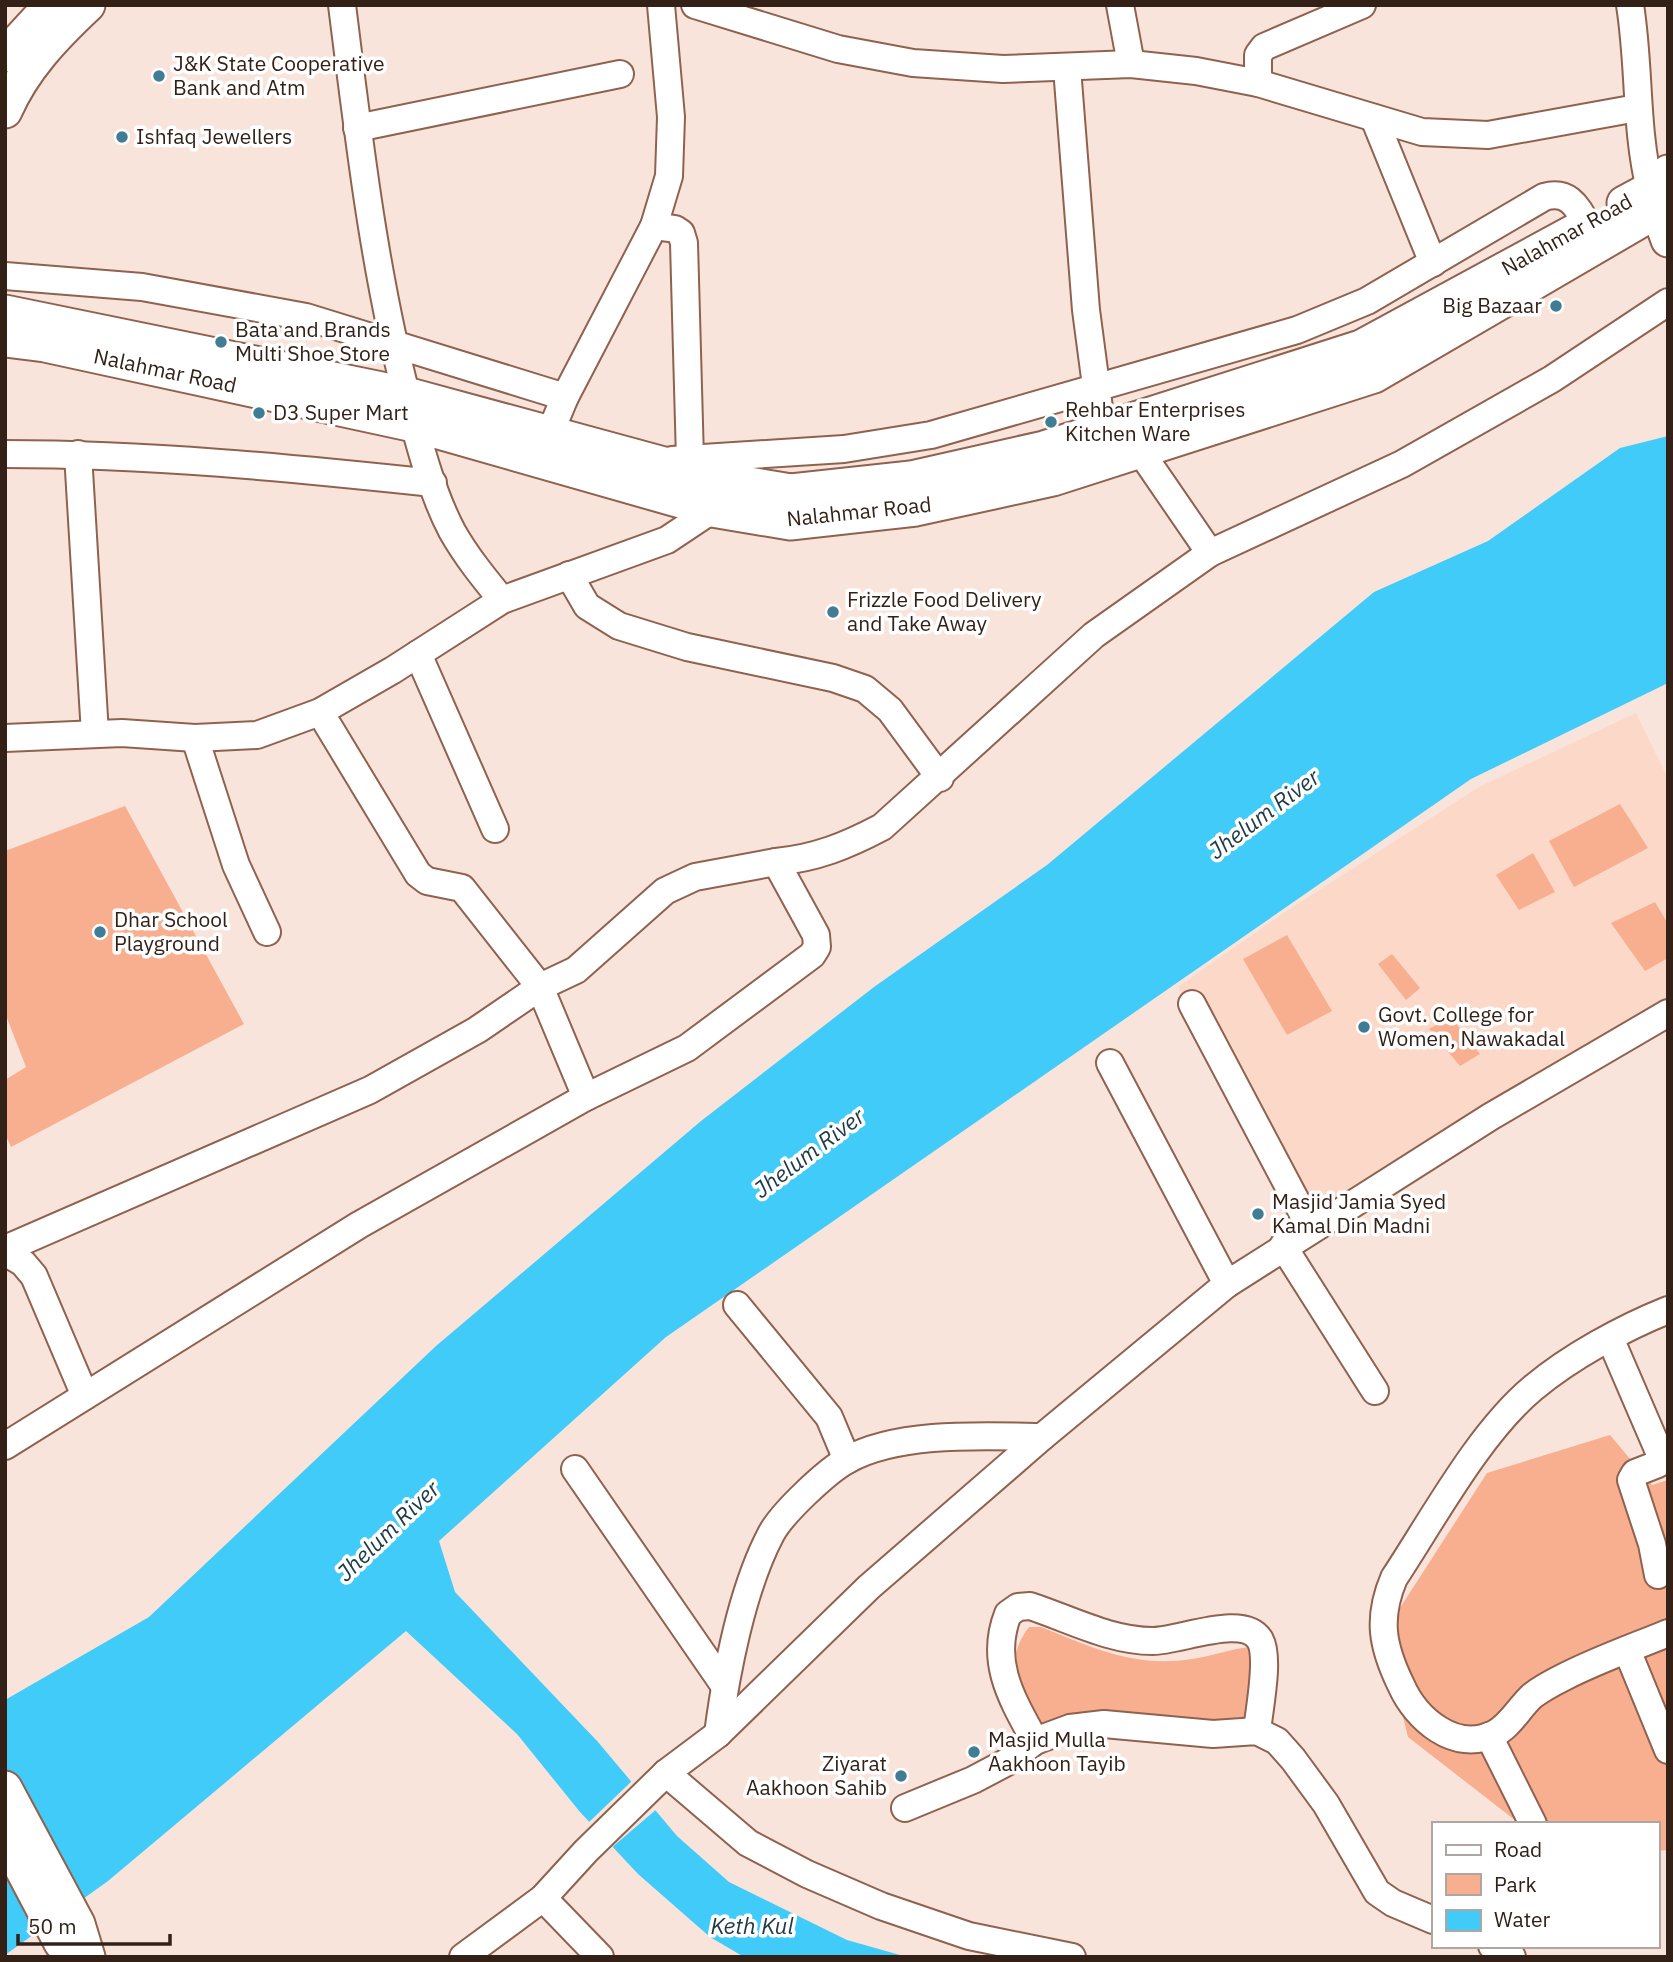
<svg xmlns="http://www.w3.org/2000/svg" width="1673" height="1962" font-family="'IBM Plex Sans',sans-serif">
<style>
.built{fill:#fcd8c9}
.green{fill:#f8af90}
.water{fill:#41cbf8}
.pier{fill:#f9e4db}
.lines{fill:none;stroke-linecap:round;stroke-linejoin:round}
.minor-casing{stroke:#8f624f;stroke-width:30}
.major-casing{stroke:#8f624f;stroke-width:37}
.minor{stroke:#fff;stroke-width:26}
.major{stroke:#fff;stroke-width:33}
.poi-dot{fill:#407d94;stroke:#fff;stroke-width:2.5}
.labels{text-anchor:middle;stroke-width:7;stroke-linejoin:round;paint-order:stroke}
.poi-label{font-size:21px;fill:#332118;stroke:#fff;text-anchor:start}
.street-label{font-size:21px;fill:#332118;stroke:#fff}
.water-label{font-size:23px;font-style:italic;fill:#1e3a45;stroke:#fff}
</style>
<rect width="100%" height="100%" fill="#f9e4db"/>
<!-- built -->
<path class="built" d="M1636 713 1668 779V1003L1312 1222 1178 987 1279 916 1479 787Z"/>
<!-- green -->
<g class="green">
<path d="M1620 804 1648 848 1574 887 1549 841Z"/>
<path d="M125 806 244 1024 11 1147 5 1134V1080L26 1067 5 1013V851Z"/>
<path d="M1533 853 1555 892 1519 910 1496 875Z"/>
<path d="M1655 902 1668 924V958L1645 971 1611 923Z"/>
<path d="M1287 935 1332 1011 1287 1035 1243 959Z"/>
<path d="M1392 954 1420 988 1406 1000 1378 964Z"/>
<path d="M1451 1017 1480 1054 1460 1066 1429 1029Z"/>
<path d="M1610 1435 1652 1485 1668 1480V1850L1657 1851V1824H1520L1408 1737 1396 1689V1614L1487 1473Z"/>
<path d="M1029 1627H1041C1094 1648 1134 1668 1192 1659 1212 1656 1230 1649 1250 1647L1255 1656 1254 1728 1035 1735C1020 1697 1000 1665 1029 1627Z"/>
</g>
<!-- water -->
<path class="water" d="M1668 436V683L1471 779 666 1337 439 1541 455 1592 598 1742 677 1836 729 1882 847 1940 907 1957H744L710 1937 638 1874 580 1812 517 1734 406 1631 108 1881 5 1955V1700L149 1617 436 1346 701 1121 874 987 1047 865 1374 592 1488 541 1620 448Z"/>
<!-- pier -->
<path class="pier" d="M634 1779 658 1808 610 1849 587 1824Z"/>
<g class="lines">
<defs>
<g id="minor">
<path d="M342 5C359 139 374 274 409 405 420 446 432 493 452 531 466 556 484 578 502 600"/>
<path d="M695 5 838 49 913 63 1003 69 1131 64 1196 71 1258 83 1422 132 1488 135 1637 108"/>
<path d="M1120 5 1131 64"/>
<path d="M1630 5C1640 67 1635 128 1650 189"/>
<path d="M1067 68 1086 310 1104 446"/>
<path d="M1258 83V55L1264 47 1362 5"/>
<path d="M1374 118 1433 263"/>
<path d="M357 128 620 74"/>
<path d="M654 226 675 229 681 233 684 243 690 459"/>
<path d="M5 276 142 287 306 317 565 397"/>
<path d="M550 433 565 397 654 226 669 176 671 117 661 5"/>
<path d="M1140 451 1210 553"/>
<path d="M5 454C148 454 291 468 433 483"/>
<path d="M78 454 95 734"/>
<path d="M672 460 844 449 931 435 1297 330 1367 301 1544 197C1568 190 1576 205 1587 224"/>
<path d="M569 575 587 606 619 626 687 647 833 678 865 689 890 710 940 778"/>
<path d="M418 654 495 829"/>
<path d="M320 712 418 874 427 881 462 888 540 987 586 1097"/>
<path d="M5 738 122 733 195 738 257 735 320 712 393 670 502 600 667 540 712 510 715 497"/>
<path d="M195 738 236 865 267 932"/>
<path d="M1192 1004 1311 1229"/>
<path d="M1110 1063 1227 1284"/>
<path d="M1283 1246 1375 1391"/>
<path d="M5 1249 370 1090 477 1030 540 987 576 970 665 891 695 877 776 862"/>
<path d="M5 1252 23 1263 34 1276 85 1396"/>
<path d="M737 1305 829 1417 847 1460"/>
<path d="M1668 1310C1623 1328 1570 1357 1533 1388 1479 1433 1433 1519 1394 1578 1377 1618 1382 1646 1401 1685 1416 1719 1455 1753 1494 1734 1510 1726 1519 1708 1532 1696 1541 1689 1554 1682 1564 1677 1597 1660 1634 1647 1668 1633"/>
<path d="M1610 1338 1660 1454 1658 1464 1635 1473 1631 1480 1652 1544 1658 1575"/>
<path d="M5 1446 359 1225 586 1097 687 1048 812 955 817 947 816 935 776 862C816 858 846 846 882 827L1094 635 1210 553 1402 464 1552 379 1668 302"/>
<path d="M575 1469 724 1685"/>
<path d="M1627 1650 1668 1750"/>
<path d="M718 1734C726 1673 742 1589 771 1534 782 1513 827 1471 847 1460 898 1431 985 1436 1042 1437"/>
<path d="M1489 1736 1533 1824"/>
<path d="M1035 1741C1012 1699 989 1662 1008 1614L1018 1607 1030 1606C1070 1619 1110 1641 1153 1641 1180 1641 1244 1613 1260 1640 1270 1658 1259 1710 1257 1731"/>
<path d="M666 1773 748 1843 807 1874 881 1906 969 1936 1072 1957"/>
<path d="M905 1808 973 1780 1009 1761 1035 1741 1070 1728 1104 1724 1213 1734 1257 1731 1277 1741 1293 1759 1326 1804 1377 1892 1393 1903 1433 1920"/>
<path d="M543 1898 600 1957"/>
<path d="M1492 1946 1512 1957"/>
<path d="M463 1957 543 1898 586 1851 666 1773 718 1734 869 1587 1042 1437 1227 1284 1490 1117 1668 1013"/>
</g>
<g id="major">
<path d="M5 55 51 5"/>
<path d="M5 111C24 68 54 37 88 5"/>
<path d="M1650 190 1668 240"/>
<path d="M1624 203 1650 189 1668 172"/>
<path d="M5 312 406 394 719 479 791 491 911 478 1044 448 1361 347 1584 226"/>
<path d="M5 340 45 345 414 425 712 510 790 523 916 509 1053 479 1374 376 1657 211 1668 201"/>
<path d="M5 1788 78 1924 88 1957"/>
<path d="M5 1837 61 1943"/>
</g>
</defs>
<!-- minor casing -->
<use href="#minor" class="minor-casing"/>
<!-- major casing -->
<use href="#major" class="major-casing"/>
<!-- minor -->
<use href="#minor" class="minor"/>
<!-- major -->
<use href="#major" class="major"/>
</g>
<!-- markers -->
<g class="poi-dot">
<circle cx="159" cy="76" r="7"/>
<circle cx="122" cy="137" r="7"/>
<circle cx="1556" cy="306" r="7"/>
<circle cx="221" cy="342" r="7"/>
<circle cx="259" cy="413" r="7"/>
<circle cx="1051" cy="422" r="7"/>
<circle cx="833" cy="612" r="7"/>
<circle cx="100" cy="932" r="7"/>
<circle cx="1364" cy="1027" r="7"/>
<circle cx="1258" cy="1214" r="7"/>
<circle cx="974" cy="1752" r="7"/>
<circle cx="901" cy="1776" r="7"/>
</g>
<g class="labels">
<!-- poi labels -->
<g class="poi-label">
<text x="173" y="71">J&amp;K State Cooperative<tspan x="173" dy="24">Bank and Atm</tspan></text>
<text x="136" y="144">Ishfaq Jewellers</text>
<text x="1542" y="313" text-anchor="end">Big Bazaar</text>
<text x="235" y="337">Bata and Brands<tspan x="235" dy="24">Multi Shoe Store</tspan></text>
<text x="1065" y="417">Rehbar Enterprises<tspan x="1065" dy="24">Kitchen Ware</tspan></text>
<text x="273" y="420">D3 Super Mart</text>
<text x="847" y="607">Frizzle Food Delivery<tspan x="847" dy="24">and Take Away</tspan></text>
<text x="114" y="927">Dhar School<tspan x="114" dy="24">Playground</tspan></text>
<text x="1378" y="1022">Govt. College for<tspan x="1378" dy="24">Women, Nawakadal</tspan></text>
<text x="1272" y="1209">Masjid Jamia Syed<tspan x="1272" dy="24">Kamal Din Madni</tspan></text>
<text x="988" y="1747">Masjid Mulla<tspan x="988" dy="24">Aakhoon Tayib</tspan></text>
<text x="887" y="1771" text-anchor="end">Ziyarat<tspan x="887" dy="24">Aakhoon Sahib</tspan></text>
</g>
<!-- street labels -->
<g class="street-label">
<text transform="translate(1567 235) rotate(-29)" y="7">Nalahmar Road</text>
<text transform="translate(165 371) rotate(12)" y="7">Nalahmar Road</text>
<text transform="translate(859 512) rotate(-6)" y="7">Nalahmar Road</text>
</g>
<!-- water labels -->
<g class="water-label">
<text transform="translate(1264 814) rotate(-37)" y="8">Jhelum River</text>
<text transform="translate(809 1153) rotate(-37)" y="8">Jhelum River</text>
<text transform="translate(388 1531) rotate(-44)" y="8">Jhelum River</text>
<text x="752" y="1934">Keth Kul</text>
</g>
</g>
<!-- border -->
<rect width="1673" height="1962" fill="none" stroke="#332118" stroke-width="14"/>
<!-- legend -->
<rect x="1432" y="1822" width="228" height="126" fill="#ffffff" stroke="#ada6a3" stroke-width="2"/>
<rect x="1446" y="1845" width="35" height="10" fill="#ffffff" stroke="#ada6a3" stroke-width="2"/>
<text x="1494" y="1857" font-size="21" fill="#332118">Road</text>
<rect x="1446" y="1874" width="35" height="21" fill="#f8af90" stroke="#ada6a3" stroke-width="2"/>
<text x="1494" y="1892" font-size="21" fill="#332118">Park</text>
<rect x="1446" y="1910" width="35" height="21" fill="#41cbf8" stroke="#ada6a3" stroke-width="2"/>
<text x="1494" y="1927" font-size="21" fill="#332118">Water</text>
<!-- scale -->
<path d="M18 1934v10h152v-10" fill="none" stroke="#332118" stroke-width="3.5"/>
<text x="28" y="1934" font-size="21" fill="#332118" stroke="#ffffff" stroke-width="5" paint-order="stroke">50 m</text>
</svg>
